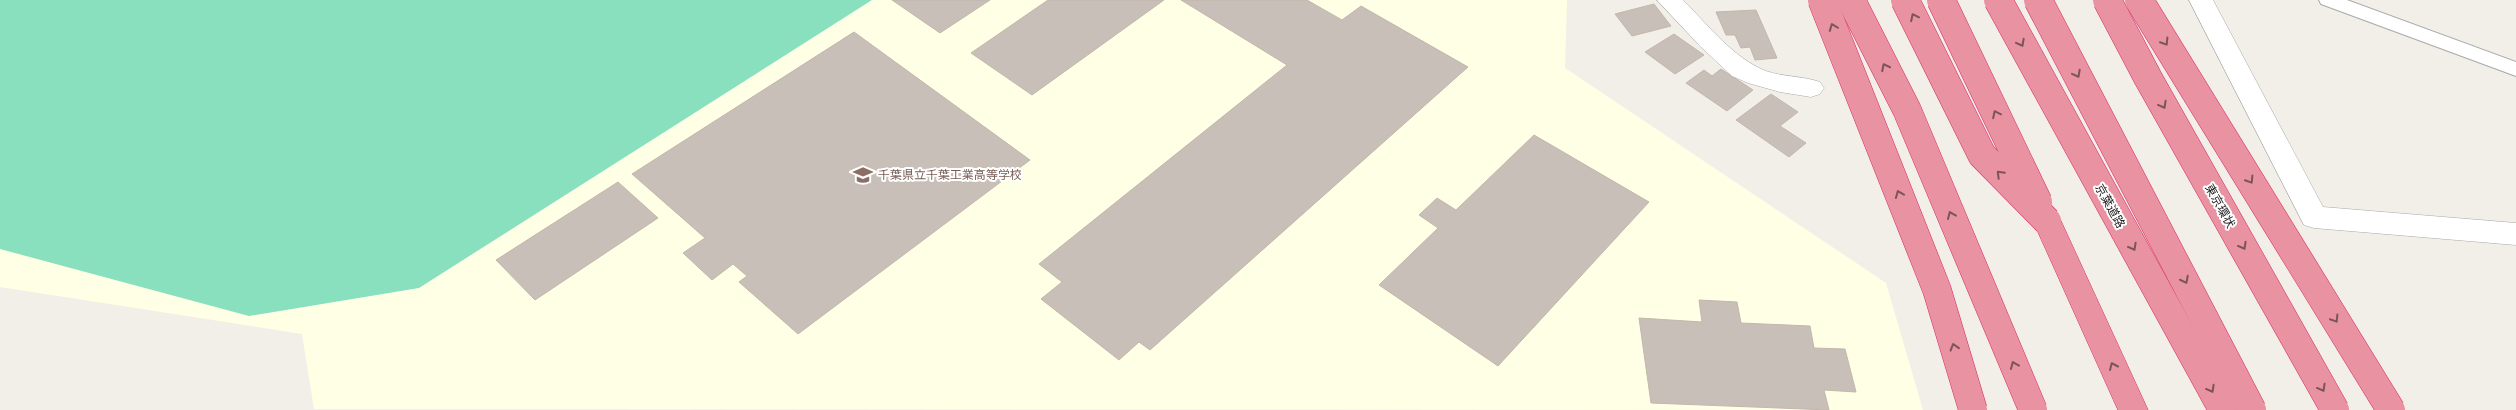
<svg xmlns="http://www.w3.org/2000/svg" width="2516" height="410" font-family="Lato,'Noto Sans JP',sans-serif">
<style>
.education{fill:#ffffe5}
.pitch{fill:#88e0be}
.building{fill:#c7bfb8;stroke:#c4b6ab}
.lines{fill:none;stroke-linecap:round;stroke-linejoin:round}
.lane-casing{stroke:#a9a9a9;stroke-width:2}
.street-casing{stroke:#a9a9a9;stroke-width:1}
.highway-casing{stroke:#dc2a67;stroke-width:1}
.lane{fill:#fff;fill-rule:evenodd}
.street{fill:#fff;fill-rule:evenodd}
.highway{fill:#e892a2;fill-rule:evenodd}
.highway-bridge-casing{stroke:#dc2a67;stroke-width:29;stroke-linecap:butt}
.highway-bridge{stroke:#e892a2;stroke-width:28}
.oneway{stroke:#7b545c}
.labels{text-anchor:middle;stroke-width:4;stroke-linejoin:round;paint-order:stroke}
.education-label{font-size:12px;fill:#785e54;stroke:#fff;text-anchor:start}
.street-label{font-size:12px;fill:#222;stroke:#fff}
</style>
<rect width="100%" height="100%" fill="#f2efe9"/>
<!-- education -->
<path class="education" d="M0 0H1567L1565 68 1886 283 1923 410 314 409 302 334 0 287Z"/>
<!-- pitch -->
<path class="pitch" d="M0 0H872L419 288 249 316 0 249Z"/>
<!-- building -->
<g class="building">
<path d="M892 0H990L940 33Z"/>
<path d="M1048 0H1164L1032 95 971 53Z"/>
<path d="M1181 0H1307L1342 20 1361 6 1468 67 1150 350 1139 342 1119 360 1041 299 1062 282 1039 264 1287 65Z"/>
<path d="M1654 4 1671 26 1632 36 1615 14Z"/>
<path d="M1756 10 1777 58 1755 60 1750 47 1741 48 1735 35H1726L1716 12Z"/>
<path d="M854 32 1030 160 798 334 739 282 747 276 733 264 712 280 683 253 705 238 632 174Z"/>
<path d="M1674 34 1704 55 1675 74 1645 52Z"/>
<path d="M1721 69 1753 90 1727 111 1686 83 1704 70 1712 76Z"/>
<path d="M1771 94 1798 112 1780 126 1806 143 1789 157 1736 120Z"/>
<path d="M1534 135 1649 202 1498 366 1379 285 1438 228 1419 215 1437 198 1456 210Z"/>
<path d="M618 182 658 218 535 300 496 260Z"/>
<path d="M1699 300 1737 302 1741 323 1810 326 1814 348 1845 349 1856 392 1824 390 1829 410 1651 403 1639 318 1702 322Z"/>
</g>
<g class="lines">
<defs>
<path id="lane" d="M2319 0H2347L2516 62V76L2321 4Z"/>
<g id="street">
<path d="M1657 0H1683C1708 25 1733 58 1766 71 1783 77 1803 76 1820 82L1824 88 1820 94 1811 97 1780 92 1748 83 1732 76 1700 46Z"/>
<path d="M2189 0H2213L2323 207 2516 223V245L2314 228 2304 225Z"/>
</g>
<path id="highway" d="M2047 210 2057 213 2061 221 2148 410H2118L2033 221 2037 213Z"/>
</defs>
<!-- lane casing -->
<use href="#lane" class="lane-casing"/>
<!-- street casing -->
<use href="#street" class="street-casing"/>
<!-- highway casing -->
<use href="#highway" class="highway-casing"/>
<!-- lane -->
<use href="#lane" class="lane"/>
<!-- street -->
<use href="#street" class="street"/>
<!-- highway -->
<use href="#highway" class="highway"/>
<defs>
<g id="highway-bridge">
<path d="M1822 0 1937 290 1973 410"/>
<path d="M1851 0 1907 110 2033 410"/>
<path d="M1905 0 1982 155 2047 221"/>
<path d="M1941 0 2038 202"/>
<path d="M1998 0 2223 410"/>
<path d="M2038 0 2252 410"/>
<path d="M2107 0 2148 78 2335 410"/>
<path d="M2139 0 2391 410"/>
</g>
</defs>
<!-- highway-bridge casing -->
<use href="#highway-bridge" class="highway-bridge-casing"/>
<!-- highway-bridge -->
<use href="#highway-bridge" class="highway-bridge"/>
</g>
<!-- one-way arrows -->
<defs><path id="oneway-chevron" d="M-2-3.5L2.5 0L-2 3.5" fill="none" stroke-width="1.6" stroke-linecap="round" stroke-linejoin="round" transform="scale(1.25)"/></defs>
<g class="oneway">
<use href="#oneway-chevron" transform="translate(1914 17) rotate(-116)"/>
<use href="#oneway-chevron" transform="translate(1833 27) rotate(-111)"/>
<use href="#oneway-chevron" transform="translate(2165 42) rotate(58)"/>
<use href="#oneway-chevron" transform="translate(2021 43) rotate(62)"/>
<use href="#oneway-chevron" transform="translate(1885 67) rotate(-117)"/>
<use href="#oneway-chevron" transform="translate(2077 74) rotate(62)"/>
<use href="#oneway-chevron" transform="translate(2163 105) rotate(61)"/>
<use href="#oneway-chevron" transform="translate(1996 114) rotate(-116)"/>
<use href="#oneway-chevron" transform="translate(2000 174) rotate(-135)"/>
<use href="#oneway-chevron" transform="translate(2250 180) rotate(58)"/>
<use href="#oneway-chevron" transform="translate(1899 194) rotate(-112)"/>
<use href="#oneway-chevron" transform="translate(1951 215) rotate(-113)"/>
<use href="#oneway-chevron" transform="translate(2243 246) rotate(61)"/>
<use href="#oneway-chevron" transform="translate(2133 247) rotate(61)"/>
<use href="#oneway-chevron" transform="translate(2185 280) rotate(63)"/>
<use href="#oneway-chevron" transform="translate(2335 319) rotate(58)"/>
<use href="#oneway-chevron" transform="translate(1954 347) rotate(-107)"/>
<use href="#oneway-chevron" transform="translate(2014 365) rotate(-113)"/>
<use href="#oneway-chevron" transform="translate(2113 366) rotate(-114)"/>
<use href="#oneway-chevron" transform="translate(2322 388) rotate(61)"/>
<use href="#oneway-chevron" transform="translate(2211 389) rotate(61)"/>
</g>
<!-- icons -->
<defs>
<symbol id="school-bare" viewBox="-9 -9 18 18"><path d="M0-5L7-2L0 1L-7-2ZM-4 1L0 2.5L4 1V4Q0 6-4 4Z" fill="#8d6e63" stroke="#fff" stroke-width="2.5" paint-order="stroke"/></symbol>
</defs>
<g fill-rule="evenodd">
<use href="#school-bare" x="849" y="161" width="28" height="28"/>
</g>
<g class="labels">
<!-- education labels -->
<g class="education-label">
<text x="878" y="179">千葉県立千葉工業高等学校</text>
</g>
<!-- street labels -->
<g class="street-label">
<text transform="translate(2110 206) rotate(61)" y="4">京葉道路</text>
<text transform="translate(2220 206) rotate(61)" y="4">東京環状</text>
</g>
</g>
</svg>
